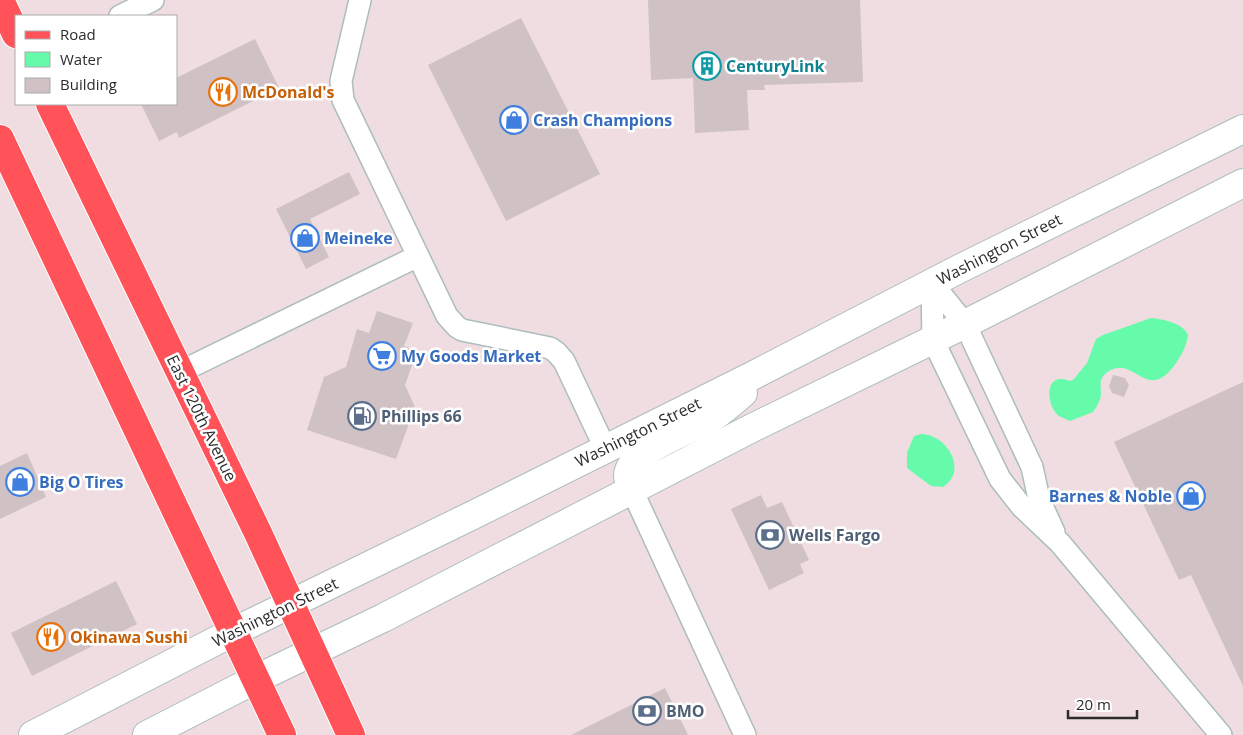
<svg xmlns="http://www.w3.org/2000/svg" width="1243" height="735" font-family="'Open Sans',sans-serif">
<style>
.water{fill:#66fbaa}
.building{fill:#d0c1c5}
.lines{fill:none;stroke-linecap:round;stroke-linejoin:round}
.minor-casing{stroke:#adbdbd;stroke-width:24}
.secondary-casing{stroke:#adbdbd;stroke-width:30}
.primary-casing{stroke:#fff;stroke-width:30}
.minor{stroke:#fff;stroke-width:21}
.secondary{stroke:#fff;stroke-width:28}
.primary{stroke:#ff5259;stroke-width:28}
.labels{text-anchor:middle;stroke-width:5;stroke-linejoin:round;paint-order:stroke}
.culture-label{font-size:16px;font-weight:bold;fill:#0d838f;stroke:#fff;text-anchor:start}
.food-label{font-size:16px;font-weight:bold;fill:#c56008;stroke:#fff;text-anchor:start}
.shop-label{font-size:16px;font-weight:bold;fill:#366cbe;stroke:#fff;text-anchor:start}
.street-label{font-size:16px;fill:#2c2c2c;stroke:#fff}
.service-label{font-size:16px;font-weight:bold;fill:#4e5e75;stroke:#fff;text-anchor:start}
</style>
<rect width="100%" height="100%" fill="#efdde1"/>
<!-- water -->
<g class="water">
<path d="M1151 318C1163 319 1183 323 1188 335 1187 345 1181 356 1176 363 1147 405 1135 355 1109 371 1098 378 1101 384 1101 394 1101 400 1096 408 1093 412L1070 421C1067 419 1062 418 1059 416 1046 406 1043 370 1070 381L1074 379 1087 363 1096 339 1103 335Z"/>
<path d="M921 434C946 434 969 470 943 487L931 486 907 468V453L914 436Z"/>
</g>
<!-- building -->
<g class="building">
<path d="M648 0H860L863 82 764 85 765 90H747L749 130 695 133 693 78 651 80Z"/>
<path d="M521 18 600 174 506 221 428 65Z"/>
<path d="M255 39 279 88 179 138 177 132 159 141 141 104H176V78Z"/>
<path d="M349 172 360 194 310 219 329 257 306 269 276 209Z"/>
<path d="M377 311 413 323 404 346 417 351 405 385 415 407 396 459 307 430 324 377 346 367 357 329 369 333Z"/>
<path d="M1113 375 1125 378 1129 385 1124 397 1112 393 1109 386Z"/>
<path d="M1243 382V686L1191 575 1179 580 1114 442Z"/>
<path d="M27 453 46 497 0 519V466Z"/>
<path d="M761 495 767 508 782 502 809 560 800 564 804 573 769 590 731 509Z"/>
<path d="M116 581 137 624 32 676 11 633Z"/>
<path d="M665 688 688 735H571Z"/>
</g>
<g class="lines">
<defs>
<g id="minor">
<path d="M360 0 341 81 343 100 447 316 457 327 462 330 550 348 556 352 564 361 605 448"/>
<path d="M120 16 153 0"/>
<path d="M932 283 933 340 1000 479 1022 507 1060 543 1221 735"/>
<path d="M932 283 965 324 1032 467 1039 499 1054 532"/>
<path d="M180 372 418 256"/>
<path d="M632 490 745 735"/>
</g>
<g id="secondary">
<path d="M632 490C630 485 628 480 628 475 631 450 686 432 706 421 720 414 731 403 743 393"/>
<path d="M33 735 233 632 469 517 754 375 961 268 1243 129"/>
<path d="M147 735 256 679 383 618 754 427 965 324 1243 183"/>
</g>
<g id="primary">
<path d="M0 0 16 34"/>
<path d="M50 104 258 533 351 735"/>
<path d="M0 139 282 735"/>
</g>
</defs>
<!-- minor casing -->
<use href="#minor" class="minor-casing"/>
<!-- secondary casing -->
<use href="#secondary" class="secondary-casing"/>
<!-- primary casing -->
<use href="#primary" class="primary-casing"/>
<!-- minor -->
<use href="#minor" class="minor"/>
<!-- secondary -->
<use href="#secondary" class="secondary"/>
<!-- primary -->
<use href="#primary" class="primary"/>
</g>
<!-- icons -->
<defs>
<symbol id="building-ring" viewBox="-11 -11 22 22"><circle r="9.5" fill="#fff" stroke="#0f9aa8" stroke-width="1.5"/><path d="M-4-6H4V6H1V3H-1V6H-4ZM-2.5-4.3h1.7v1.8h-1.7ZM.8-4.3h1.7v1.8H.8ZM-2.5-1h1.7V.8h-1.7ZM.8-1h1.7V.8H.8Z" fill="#0f9aa8"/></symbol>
<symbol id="restaurant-ring" viewBox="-11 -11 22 22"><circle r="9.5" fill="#fff" stroke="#e8710a" stroke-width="1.5"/><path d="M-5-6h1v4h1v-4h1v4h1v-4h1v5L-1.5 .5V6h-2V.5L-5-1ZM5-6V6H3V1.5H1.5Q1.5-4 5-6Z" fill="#e8710a"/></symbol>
<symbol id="shop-ring" viewBox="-11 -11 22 22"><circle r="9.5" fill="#fff" stroke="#3f7fe0" stroke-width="1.5"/><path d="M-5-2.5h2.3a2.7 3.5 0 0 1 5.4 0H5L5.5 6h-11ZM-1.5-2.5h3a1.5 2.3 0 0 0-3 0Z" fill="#3f7fe0"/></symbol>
<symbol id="supermarket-ring" viewBox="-11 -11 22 22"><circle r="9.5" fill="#fff" stroke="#3f7fe0" stroke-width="1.5"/><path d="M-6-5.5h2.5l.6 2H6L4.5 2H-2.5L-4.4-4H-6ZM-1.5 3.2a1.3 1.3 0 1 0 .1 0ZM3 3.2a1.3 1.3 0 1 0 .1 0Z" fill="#3f7fe0"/></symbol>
<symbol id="fuel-ring" viewBox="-11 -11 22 22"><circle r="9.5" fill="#fff" stroke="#5c6f8a" stroke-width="1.5"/><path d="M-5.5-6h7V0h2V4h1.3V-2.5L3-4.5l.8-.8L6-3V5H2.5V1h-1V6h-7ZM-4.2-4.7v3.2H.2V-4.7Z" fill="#5c6f8a"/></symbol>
<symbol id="bank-ring" viewBox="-11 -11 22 22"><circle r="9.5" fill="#fff" stroke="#5c6f8a" stroke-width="1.5"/><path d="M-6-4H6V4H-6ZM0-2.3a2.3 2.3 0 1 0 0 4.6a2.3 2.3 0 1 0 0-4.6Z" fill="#5c6f8a"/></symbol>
</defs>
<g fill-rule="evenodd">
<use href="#building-ring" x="691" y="50" width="32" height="32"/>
<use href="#restaurant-ring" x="207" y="76" width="32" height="32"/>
<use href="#shop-ring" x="498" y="104" width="32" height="32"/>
<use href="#shop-ring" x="289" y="222" width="32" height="32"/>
<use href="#supermarket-ring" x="366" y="340" width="32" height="32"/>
<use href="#fuel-ring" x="346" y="400" width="32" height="32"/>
<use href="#shop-ring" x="4" y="466" width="32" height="32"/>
<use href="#shop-ring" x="1175" y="480" width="32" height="32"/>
<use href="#bank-ring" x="754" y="519" width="32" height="32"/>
<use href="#restaurant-ring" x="35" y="621" width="32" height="32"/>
<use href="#bank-ring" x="631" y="695" width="32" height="32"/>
</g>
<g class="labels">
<!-- culture labels -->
<g class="culture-label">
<text x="726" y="72">CenturyLink</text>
</g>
<!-- food labels -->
<g class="food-label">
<text x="242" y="98">McDonald's</text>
<text x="70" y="643">Okinawa Sushi</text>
</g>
<!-- shop labels -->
<g class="shop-label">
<text x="533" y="126">Crash Champions</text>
<text x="324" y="244">Meineke</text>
<text x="401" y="362">My Goods Market</text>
<text x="39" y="488">Big O Tires</text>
<text x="1172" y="502" text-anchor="end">Barnes &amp; Noble</text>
</g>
<!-- street labels -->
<g class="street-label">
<text transform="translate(999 249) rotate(-27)" y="6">Washington Street</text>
<text transform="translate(202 418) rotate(64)" y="6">East 120th Avenue</text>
<text transform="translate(638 432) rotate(-26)" y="6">Washington Street</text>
<text transform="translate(275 612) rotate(-26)" y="6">Washington Street</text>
</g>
<!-- service labels -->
<g class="service-label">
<text x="381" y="422">Phillips 66</text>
<text x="789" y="541">Wells Fargo</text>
<text x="666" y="717">BMO</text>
</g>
</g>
<!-- legend -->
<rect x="15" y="15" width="162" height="90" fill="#ffffff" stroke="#ababab"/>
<rect x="25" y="31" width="25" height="8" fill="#ff5259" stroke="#ababab"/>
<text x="60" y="40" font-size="15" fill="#2c2c2c">Road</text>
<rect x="25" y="52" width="25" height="15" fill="#66fbaa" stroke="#ababab"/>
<text x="60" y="65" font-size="15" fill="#2c2c2c">Water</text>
<rect x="25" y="78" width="25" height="15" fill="#d0c1c5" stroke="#ababab"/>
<text x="60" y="90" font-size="15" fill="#2c2c2c">Building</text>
<!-- scale -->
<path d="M1068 710v8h69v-8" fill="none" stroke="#2c2c2c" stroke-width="2.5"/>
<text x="1076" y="710" font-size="15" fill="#2c2c2c" stroke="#ffffff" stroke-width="4" paint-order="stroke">20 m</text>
</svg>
